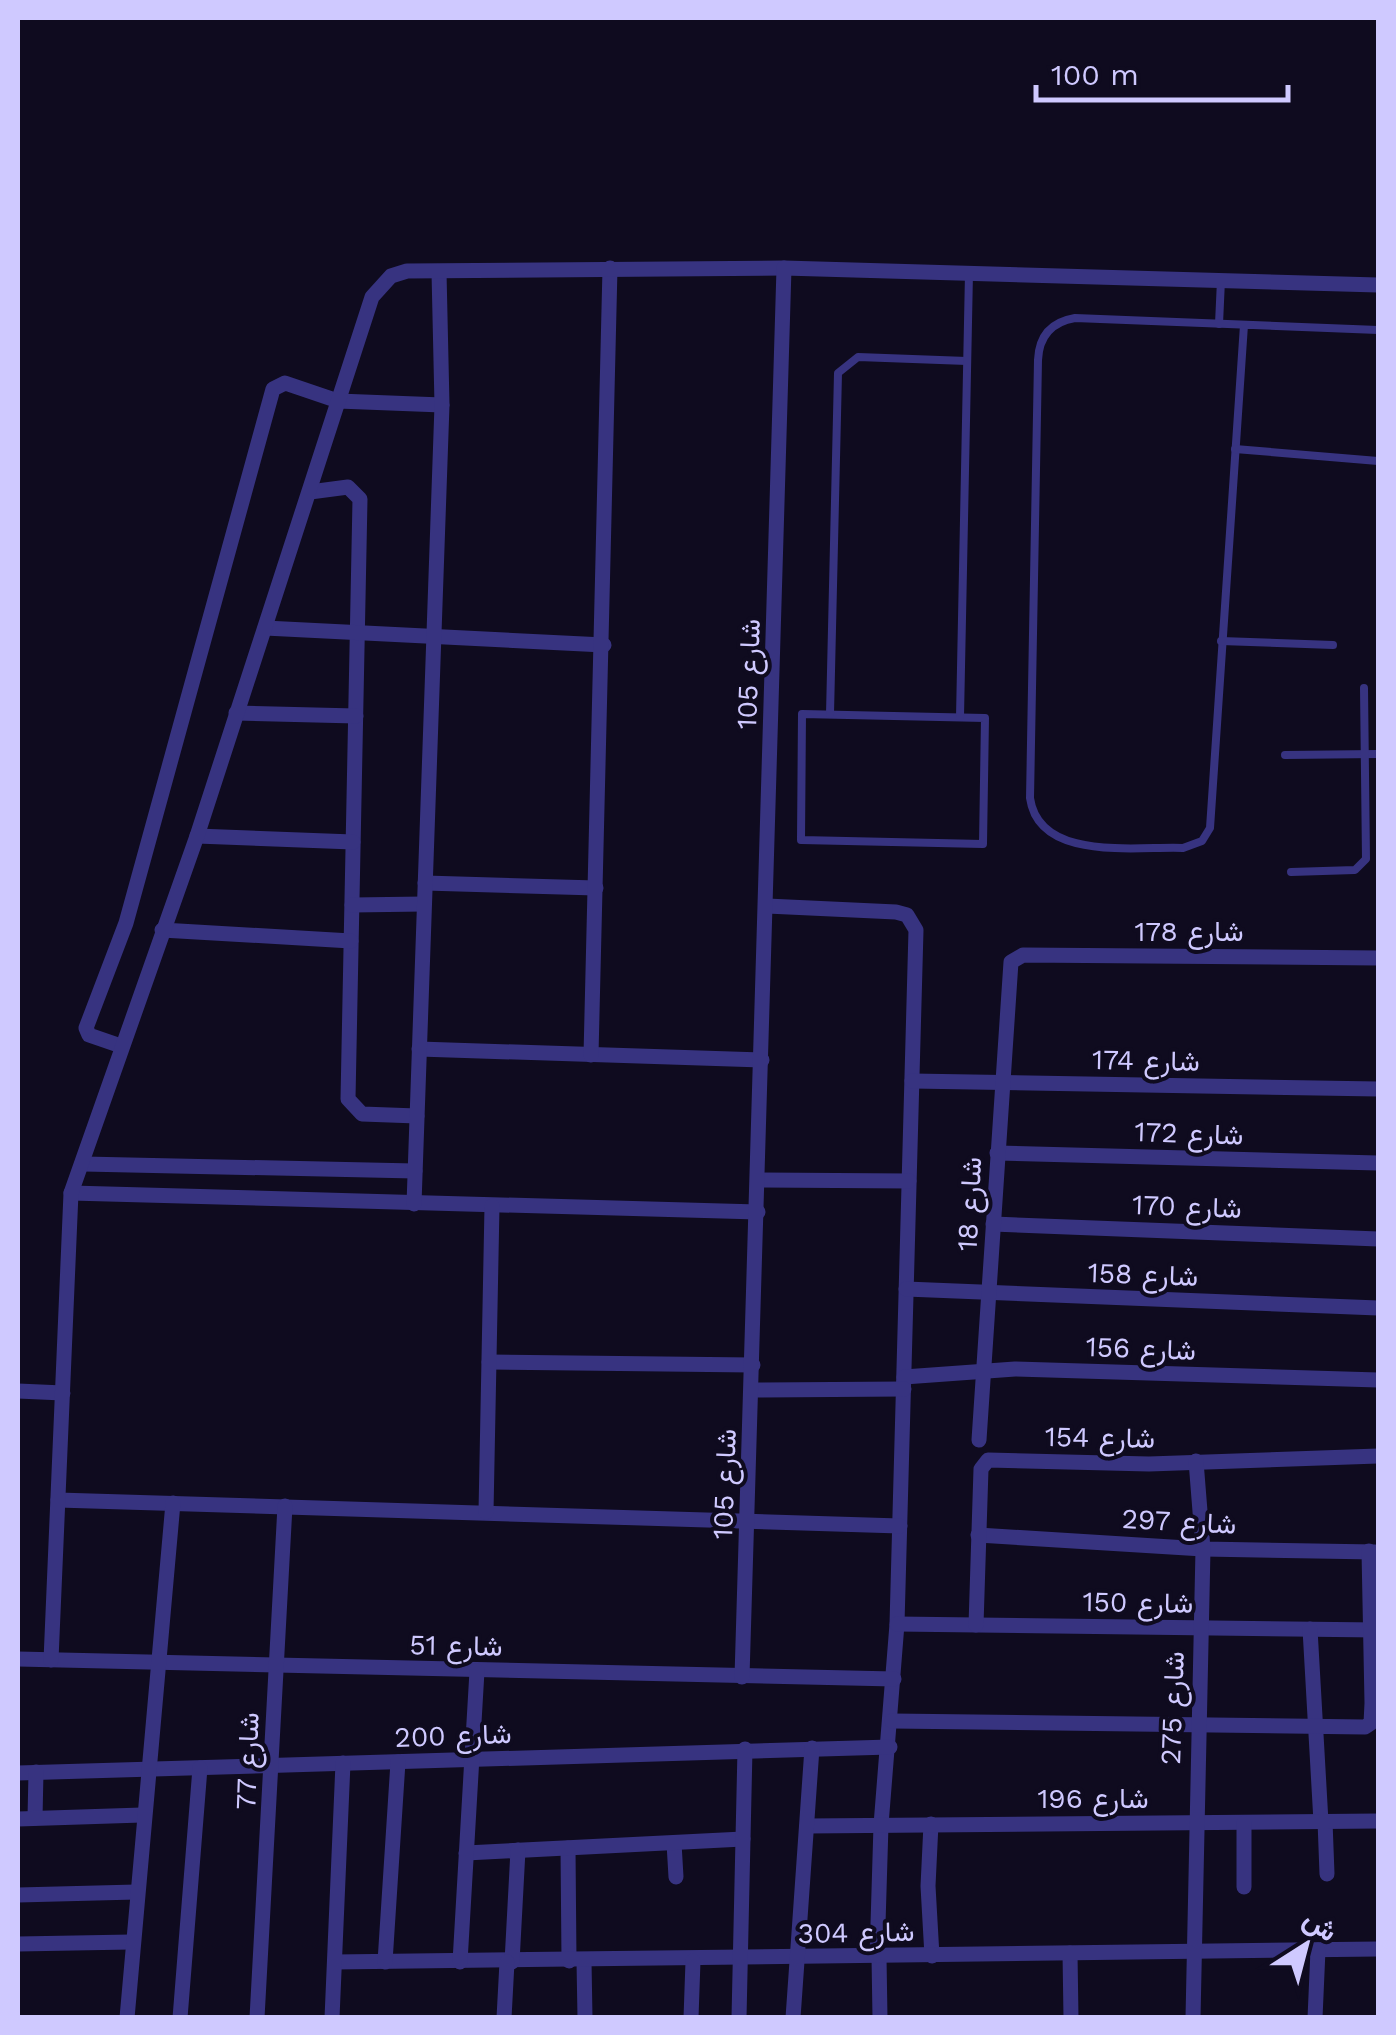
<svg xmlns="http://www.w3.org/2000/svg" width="1396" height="2035" font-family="'Work Sans',Vazirmatn,sans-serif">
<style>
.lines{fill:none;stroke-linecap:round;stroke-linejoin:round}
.service{stroke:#373380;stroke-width:8}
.minor{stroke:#373380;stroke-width:15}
.labels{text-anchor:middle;stroke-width:8;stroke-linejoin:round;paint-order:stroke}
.street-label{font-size:28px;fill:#cfc9ff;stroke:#0f0b1f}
</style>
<rect width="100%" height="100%" fill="#0f0b1f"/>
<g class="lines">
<!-- service -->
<g class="service">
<path d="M1219 324 1221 280"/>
<path d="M1244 325 1210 828 1202 841 1183 848C1136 846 1039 862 1030 798L1038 360C1039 336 1051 322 1075 318L1378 330"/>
<path d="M1235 449 1378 461"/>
<path d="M1221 641 1333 645"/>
<path d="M802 714 985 718 983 844 801 840Z"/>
<path d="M830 714 838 373 858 357 967 361"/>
<path d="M960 717 969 273"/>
<path d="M1285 755 1378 754"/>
<path d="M1291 872 1355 870 1366 859 1364 688"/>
</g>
<!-- minor -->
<g class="minor">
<path d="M310 492 348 487 360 499 348 1099 362 1114 417 1116"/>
<path d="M265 628 604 645"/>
<path d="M236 713 356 716"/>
<path d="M197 836 353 842"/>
<path d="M425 883 596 888"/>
<path d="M352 905 424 904"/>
<path d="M767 906 896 912 907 915 916 930 897 1624 881 1825 877 1957"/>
<path d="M162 930 351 941"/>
<path d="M121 1046 89 1035 86 1028 126 923 273 389 285 383 338 401 442 405"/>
<path d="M419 1049 762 1060"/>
<path d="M591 1055 610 268"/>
<path d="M912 1081 1378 1089"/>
<path d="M997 1153 1378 1163"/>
<path d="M84 1164 415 1171"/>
<path d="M759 1180 909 1181"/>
<path d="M71 1193 758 1212"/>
<path d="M414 1204 442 405 439 272"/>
<path d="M993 1224 1378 1239"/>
<path d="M906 1289 1378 1308"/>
<path d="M489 1362 753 1365"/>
<path d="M904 1377 1015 1369 1378 1380"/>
<path d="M752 1390 904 1389"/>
<path d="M18 1391 63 1393"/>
<path d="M979 1440 1011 962 1023 955 1378 958"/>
<path d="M58 1500 900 1526"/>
<path d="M486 1512 492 1206"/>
<path d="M978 1535 1203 1549 1375 1552"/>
<path d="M897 1624 1378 1630"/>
<path d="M976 1625 981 1469 988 1460 1149 1464 1378 1456"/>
<path d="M1310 1629 1321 1822"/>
<path d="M18 1659 894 1679"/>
<path d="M51 1660 71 1193 197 836 372 297 391 276 407 271 784 268"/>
<path d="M742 1677 784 268 1378 285"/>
<path d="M892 1721 1365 1727 1371 1723 1372 1703 1369 1551"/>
<path d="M18 1773 890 1747"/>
<path d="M35 1818 36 1772"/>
<path d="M18 1819 142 1815"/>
<path d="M1325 1821 1327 1874"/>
<path d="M931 1824 928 1886 932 1956"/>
<path d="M807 1826 1378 1821"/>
<path d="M674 1843 676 1877"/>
<path d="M568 1848 569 1961"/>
<path d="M466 1853 743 1839"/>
<path d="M1244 1887V1823"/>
<path d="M18 1895 136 1892"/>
<path d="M18 1944 131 1942"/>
<path d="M1070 1953 1071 2018"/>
<path d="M879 1957 880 2018"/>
<path d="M584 1961 585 2018"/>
<path d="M335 1962 1378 1949"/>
<path d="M385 1962 398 1762"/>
<path d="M460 1962 477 1671"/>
<path d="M512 1962 518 1850"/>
<path d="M127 2018 173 1503"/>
<path d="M180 2018 200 1768"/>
<path d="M257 2018 285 1506"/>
<path d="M332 2018 343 1763"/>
<path d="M504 2018 507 1962"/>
<path d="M691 2018 693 1961"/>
<path d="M739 2018 745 1749"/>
<path d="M793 2018 812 1748"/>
<path d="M1193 2018 1203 1549 1196 1461"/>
<path d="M1315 2018 1318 1950"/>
</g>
</g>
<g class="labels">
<!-- street labels -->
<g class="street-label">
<text transform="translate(748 674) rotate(-88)" y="10">شارع 105</text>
<text x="1189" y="941">شارع 178</text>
<text transform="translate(1146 1060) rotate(1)" y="10">شارع 174</text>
<text transform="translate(1189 1133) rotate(2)" y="10">شارع 172</text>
<text transform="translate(969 1204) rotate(-87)" y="10">شارع 18</text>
<text transform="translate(1187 1206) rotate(2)" y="10">شارع 170</text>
<text transform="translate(1143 1274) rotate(2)" y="10">شارع 158</text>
<text transform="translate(1141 1348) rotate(2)" y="10">شارع 156</text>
<text transform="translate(1100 1437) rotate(1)" y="10">شارع 154</text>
<text transform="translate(724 1484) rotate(-88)" y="10">شارع 105</text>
<text transform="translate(1179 1521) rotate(3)" y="10">شارع 297</text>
<text transform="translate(1138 1602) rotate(1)" y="10">شارع 150</text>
<text transform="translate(456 1645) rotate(1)" y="10">شارع 51</text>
<text transform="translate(1172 1708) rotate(-88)" y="10">شارع 275</text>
<text transform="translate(453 1735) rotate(-2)" y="10">شارع 200</text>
<text transform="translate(247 1761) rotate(-88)" y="10">شارع 77</text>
<text x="1093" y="1808">شارع 196</text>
<text transform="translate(856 1932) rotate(-1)" y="10">شارع 304</text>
</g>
</g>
<!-- border -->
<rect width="1396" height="2035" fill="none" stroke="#cfc9ff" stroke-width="40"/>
<!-- north arrow -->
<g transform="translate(1306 1945) rotate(36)" stroke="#0f0b1f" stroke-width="8" paint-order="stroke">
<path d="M0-8L18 38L0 25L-18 38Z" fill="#cfc9ff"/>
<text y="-15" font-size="28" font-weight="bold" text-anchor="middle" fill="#cfc9ff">ش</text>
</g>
<!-- scale -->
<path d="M1036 85v15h252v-15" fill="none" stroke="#cfc9ff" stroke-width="5"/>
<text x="1051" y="85" font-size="30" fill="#cfc9ff" stroke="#0f0b1f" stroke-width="8" paint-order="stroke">100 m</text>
</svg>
